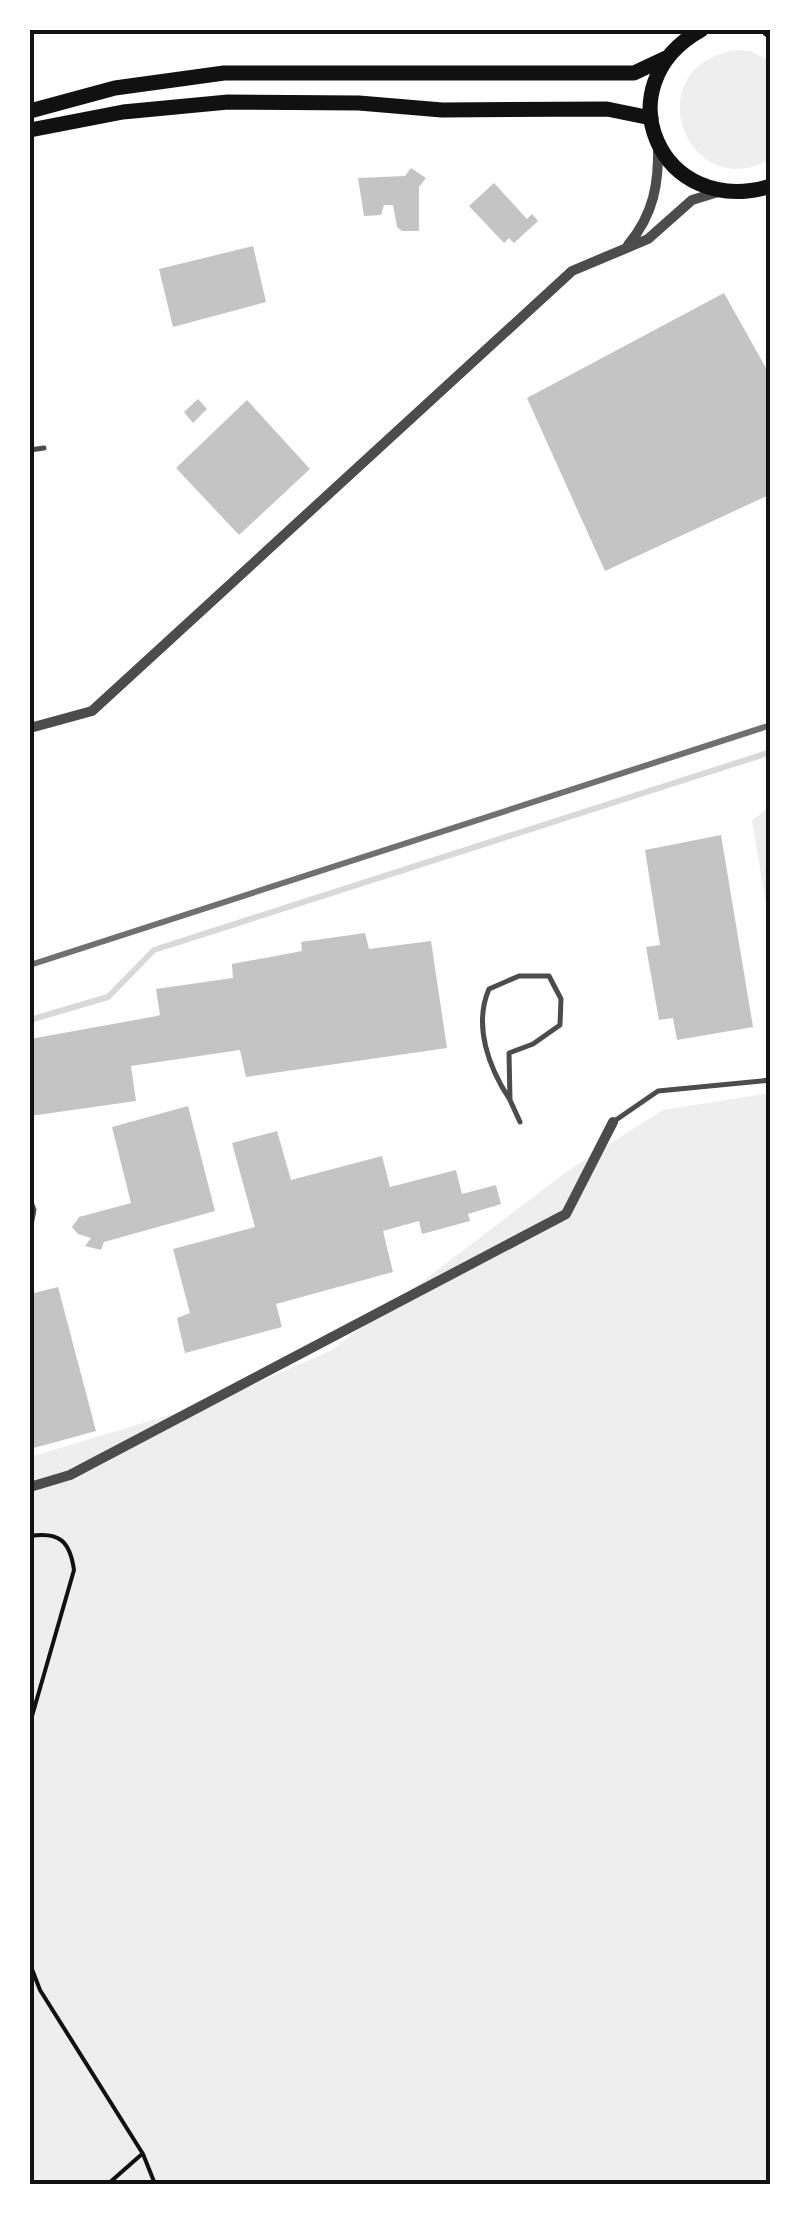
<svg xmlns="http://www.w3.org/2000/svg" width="801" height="2214" font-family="Poppins,sans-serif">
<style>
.green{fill:#eee}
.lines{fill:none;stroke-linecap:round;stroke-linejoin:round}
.stream{stroke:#d9d9d9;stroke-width:6}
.building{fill:#c4c4c4}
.path{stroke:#111;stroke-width:4}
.service{stroke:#4c4c4c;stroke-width:5}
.minor{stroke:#4c4c4c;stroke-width:10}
.primary{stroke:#111;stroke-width:15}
.rail{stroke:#707070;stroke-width:6}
.neatline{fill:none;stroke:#111;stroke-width:4}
</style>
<rect width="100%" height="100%" fill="#fff"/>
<!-- green -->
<g class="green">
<path d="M737 50 750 51 771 61V159C684 207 635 64 737 50Z"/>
<path d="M766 810H771V935L752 820Z"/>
<path d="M771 1093V2184H30V1457L216 1401 332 1350 569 1170 663 1110Z"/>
</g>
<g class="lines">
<!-- stream -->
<path class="stream" d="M30 1020 108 997 154 950 771 752"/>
</g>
<!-- building -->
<g class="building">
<path d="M411 168 426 178 419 187V231H402L397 227 393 205H384L381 215 364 216 358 178 405 176Z"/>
<path d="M494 183 527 219 532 214 538 221 514 243 509 238 504 243 469 206Z"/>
<path d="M253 246 266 302 173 327 159 269Z"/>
<path d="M724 293 771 377V494L605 571 527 398Z"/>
<path d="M198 399 207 409 193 423 184 412Z"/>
<path d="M247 400 310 469 239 535 176 468Z"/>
<path d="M721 835 753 1027 677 1040 673 1018 659 1020 646 947 660 945 645 850Z"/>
<path d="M365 933 369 949 431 941 447 1048 246 1077 240 1050 131 1066 136 1101 30 1116V1039L157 1016 160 1015 156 989 233 978 232 964 302 951 301 942Z"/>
<path d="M188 1106 215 1211 104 1242 101 1250 85 1246 91 1238 78 1234 72 1227 79 1217 131 1203 112 1127Z"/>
<path d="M277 1131 291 1180 382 1156 390 1187 456 1170 462 1194 496 1185 501 1204 468 1214 470 1221 422 1234 419 1221 383 1231 393 1272 276 1304 282 1327 185 1353 177 1318 190 1313 173 1249 255 1227 232 1143Z"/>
<path d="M58 1287 96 1431 30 1449V1294Z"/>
</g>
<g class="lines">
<!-- path -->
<g class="path">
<path d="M30 1536C60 1531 70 1542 74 1570L30 1723"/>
<path d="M30 1964 40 1990 143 2154 155 2184"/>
<path d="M108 2184 142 2154"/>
</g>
<!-- service -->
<g class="service">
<path d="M30 450 44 448"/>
<path d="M510 1100C489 1068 473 1026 489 989L519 976H549L561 999 560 1025 533 1044 509 1053 510 1100 520 1122"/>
<path d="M613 1122 658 1091 771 1080"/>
<path d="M30 1199 34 1210 30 1230"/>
</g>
<!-- minor -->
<g class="minor">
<path d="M628 245C654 214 659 183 658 144"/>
<path d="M30 728 92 711 572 271 648 239 692 200 718 192"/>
<path d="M30 1487 70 1475 566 1214 613 1122"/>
</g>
<!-- primary -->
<g class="primary">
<path d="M701 30C602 85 660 220 771 186"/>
<path d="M769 30 771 31"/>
<path d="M30 111 115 88 224 73H634L666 58"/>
<path d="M30 130 123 112 228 102 359 103 442 110 607 109 651 118"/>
</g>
<!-- rail -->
<path class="rail" d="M30 965 771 725"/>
</g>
<!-- border -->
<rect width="801" height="2214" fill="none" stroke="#ffffff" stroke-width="65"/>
<rect x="32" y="32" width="736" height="2150" class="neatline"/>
</svg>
